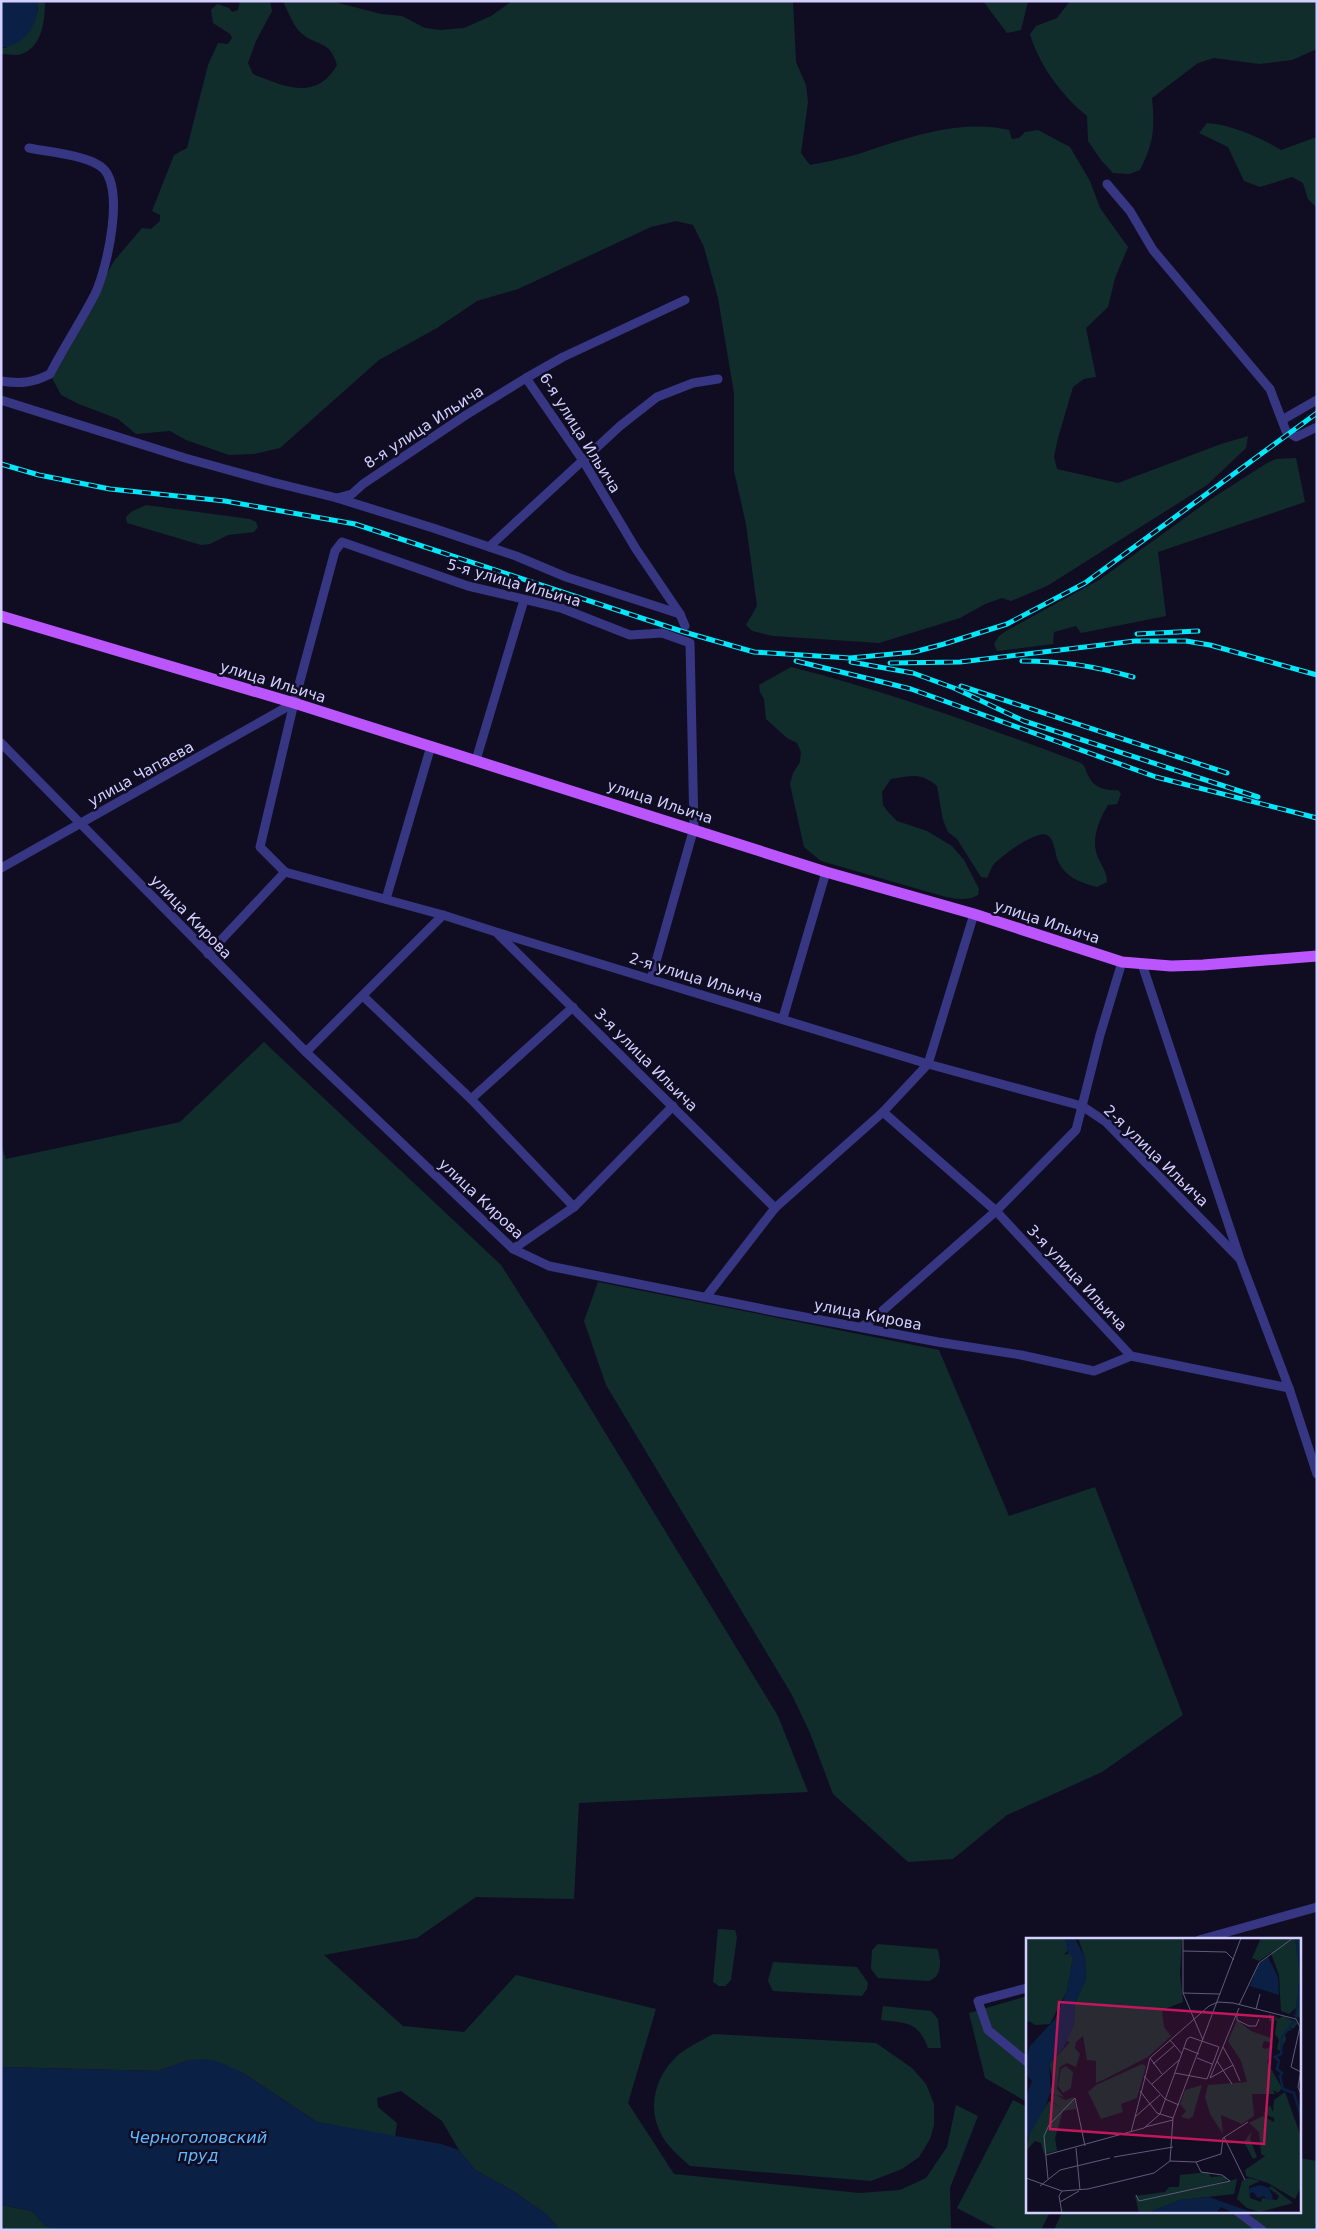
<svg xmlns="http://www.w3.org/2000/svg" width="1318" height="2231" font-family="'DejaVu Sans',sans-serif">
<style>
.green{fill:#102d2b}
.water{fill:#0a2145}
.lines{fill:none;stroke-linecap:round;stroke-linejoin:round}
.minor{stroke:#373683;stroke-width:9}
.major{stroke:#bb56ff;stroke-width:11}
.rail-casing{stroke:#00e8fa;stroke-width:5}
.rail{stroke:#100d23;stroke-width:3;stroke-dasharray:9;stroke-linecap:butt}
.labels{text-anchor:middle;stroke-width:5;stroke-linejoin:round;paint-order:stroke}
.street-label{font-size:15px;fill:#d3cfff;stroke:#100d23}
.water-label{font-size:16px;font-style:italic;fill:#5db9ff;stroke:#100d23}
.inset-river{fill:none;stroke:#0a2145;stroke-width:2.5}
.inset-road{fill:none;stroke:#5e5b7b;stroke-width:1}
.view{fill:#c2185b;fill-opacity:0.15;stroke:#c2185b;stroke-width:2.5}
.inset-edge{fill:none;stroke:#d3cfff;stroke-width:2.5}
</style>
<rect width="100%" height="100%" fill="#100d23"/>
<!-- green -->
<g class="green">
<path d="M38 1H45C45 21 42 50 18 55 13 55 6 54 1 54V48H6L38 11Z"/>
<path d="M240 1H270L272 11 256 41 248 63 253 74C284 86 316 102 337 65 329 38 317 48 300 32 293 25 289 13 284 4V1H331L381 14 402 16 425 28 440 30 464 28 491 16 512 1H793L796 62 806 85 808 102 801 153 810 165C825 162 841 159 855 155 904 139 958 118 1009 130L1012 139 1019 138 1025 132 1038 130 1070 147 1090 181 1100 208 1128 247 1115 278 1108 307 1086 328 1096 377 1084 379 1073 387 1058 438 1054 457 1057 469 1118 483 1221 444 1248 436 1246 448 1207 485 1047 586 1011 601 1002 598 985 604 960 618 879 643 773 636 752 631 746 625 757 606 746 524 734 471V393L718 298 704 247 693 225 676 221 651 227 518 289 477 301 437 328 379 360 280 448 254 454 229 455 186 440 170 431 136 434 118 419 79 404 61 395 50 374 114 261 142 228 151 229 160 221V215L152 211 174 155 187 148 208 65 218 43 228 44 232 38 230 34 213 23 211 10 217 4 229 8 232 12 238 10Z"/>
<path d="M983 1H1028L1021 30 1007 33Z"/>
<path d="M1070 1H1317V49L1292 60 1259 64 1214 58 1198 63 1152 98C1155 129 1154 141 1140 170L1129 174 1113 173 1101 160 1088 141 1087 116C1062 96 1039 65 1030 34L1036 26 1057 18Z"/>
<path d="M1207 123C1229 124 1262 138 1281 150L1317 137V208L1308 199 1303 183 1292 177 1260 187 1244 181 1228 147 1199 133Z"/>
<path d="M1296 458 1305 502 1158 552 1166 616 1081 633 1076 626 1054 632 1053 644 997 651 994 644 999 636 1006 631 1099 580 1211 499 1267 463 1276 459Z"/>
<path d="M146 505 250 519 256 522 258 527 254 532 228 535 210 544 201 545 127 523 126 517 131 512Z"/>
<path d="M791 667C890 692 985 727 1081 763 1087 768 1085 771 1089 777 1094 788 1107 791 1118 790L1121 794 1117 804 1108 805C1100 818 1092 836 1096 852 1099 863 1107 870 1107 882L1097 887C1082 883 1067 878 1059 863 1055 856 1055 839 1047 835 1036 830 1001 856 994 864 991 868 989 874 987 878L981 877 957 839 948 832 943 820 937 786C920 772 911 776 891 779L882 792 883 805 888 812 897 821 927 831 952 846 964 860 979 889 978 895C967 901 958 899 946 897L821 861 804 847 790 784 793 773 800 762 801 752 797 743 787 738 766 719 764 699 760 692 759 685Z"/>
<path d="M264 1042 501 1265 545 1334 778 1716 808 1792 579 1803 574 1899 476 1897 417 1938 324 1955 403 2026 464 2032 516 1975 656 2009 628 2103 674 2174 859 2193 900 2190 926 2178 947 2147 956 2105 978 2116 950 2188 951 2230H560L546 2214 513 2191 475 2170 459 2150 442 2121 401 2091 377 2098 378 2107 397 2123 395 2137 317 2122 243 2073 231 2068 189 2060 158 2071 1 2067V1145L6 1159 180 1122Z"/>
<path d="M598 1282 939 1350 1009 1516 1095 1487 1183 1715 1102 1772 1007 1815 953 1859 908 1862 833 1794 810 1733 792 1695 606 1385 584 1321Z"/>
<path d="M718 1929 735 1930 737 1937 731 1980 725 1986H719L713 1982Z"/>
<path d="M878 1944 937 1949C942 1959 942 1978 928 1981L878 1978 871 1969 872 1950Z"/>
<path d="M773 1962 857 1967 868 1983 867 1989 862 1996 773 1991 768 1981Z"/>
<path d="M1027 1996V2102L985 2078 969 2013Z"/>
<path d="M883 2006 931 2011 938 2019 941 2048H928C918 2021 906 2023 881 2020Z"/>
<path d="M713 2034 876 2043 912 2068 926 2084 934 2104V2125L930 2139 919 2157 902 2169 871 2181 690 2166C679 2156 667 2146 661 2134 647 2107 655 2077 677 2056 687 2047 701 2041 713 2034Z"/>
<path d="M1013 2100 1027 2107V2212H1050L1041 2230H999L957 2208Z"/>
<path d="M1299 2158 1317 2161V2230H1054L1062 2212H1299Z"/>
<path d="M1 2205 32 2211 44 2225 56 2230H1Z"/>
</g>
<!-- water -->
<g class="water">
<path d="M1 1H38C39 25 25 45 1 48Z"/>
<path d="M204 2059 217 2061 243 2073 317 2122 441 2144 459 2150 475 2170 513 2191 546 2214 560 2230H56L44 2225 32 2211 1 2205V2067L158 2071 189 2060Z"/>
</g>
<g class="lines">
<!-- minor -->
<g class="minor">
<path d="M1107 184 1130 211 1153 250 1270 389 1286 431 1296 437 1317 427"/>
<path d="M685 300 563 357 526 378 584 462 636 549 680 614 685 626"/>
<path d="M1 381C20 384 33 383 50 374 64 347 81 321 95 294 107 269 127 183 100 166 84 155 49 152 29 148"/>
<path d="M1 400 185 458 272 482 337 498 433 528 516 556 566 577 680 614"/>
<path d="M1282 420 1317 400"/>
<path d="M337 498 352 494 363 484 466 415 526 378"/>
<path d="M489 547 620 426 657 397 693 383 718 379"/>
<path d="M1 743 306 1052 513 1249 549 1266 778 1312 938 1342 1021 1355 1094 1371 1131 1356"/>
<path d="M476 760 524 600"/>
<path d="M1 868 294 703"/>
<path d="M386 899 431 746"/>
<path d="M498 934 775 1208"/>
<path d="M208 954 285 872"/>
<path d="M1142 964 1239 1256"/>
<path d="M651 979 694 828 690 643 662 633 630 635 561 608 468 586 342 542 335 551 294 703 260 847 285 872 443 915 496 932 928 1064 1082 1106 1106 1122 1240 1259 1289 1388 1317 1474"/>
<path d="M363 996 471 1099 574 1207"/>
<path d="M783 1018 826 872"/>
<path d="M306 1052 443 915"/>
<path d="M471 1099 573 1007"/>
<path d="M883 1112 996 1211 1131 1356 1289 1388"/>
<path d="M513 1249 574 1207 673 1106"/>
<path d="M706 1297 775 1208 883 1112 928 1064 974 914"/>
<path d="M861 1327 872 1320 996 1211 1076 1130 1100 1035 1122 962"/>
<path d="M1199 1940 1317 1907"/>
<path d="M1027 1988 978 2001 988 2030 1027 2062"/>
<path d="M1238 2212 1262 2230"/>
</g>
<!-- major -->
<path class="major" d="M1 616 294 703 826 872 974 914 1122 962 1171 966 1203 965 1317 956"/>
<defs>
<g id="rail">
<path d="M1 464 39 475 110 489 225 501 355 524 684 632 754 652 850 658 914 652 944 644 1007 624 1085 583 1317 413"/>
<path d="M1137 634 1198 631"/>
<path d="M796 661 911 689 1156 777 1317 818"/>
<path d="M1022 661C1062 661 1094 666 1133 677"/>
<path d="M851 662 913 673 954 688 1024 721 1258 797"/>
<path d="M890 663 960 662 1135 641H1186L1210 645 1317 675"/>
<path d="M961 686 1227 773"/>
</g>
</defs>
<!-- rail casing -->
<use href="#rail" class="rail-casing"/>
<!-- rail -->
<use href="#rail" class="rail"/>
</g>
<g class="labels">
<!-- street labels -->
<g class="street-label">
<text transform="translate(424 427) rotate(-33)" y="5">8-я улица Ильича</text>
<text transform="translate(580 433) rotate(58)" y="5">6-я улица Ильича</text>
<text transform="translate(514 583) rotate(16)" y="5">5-я улица Ильича</text>
<text transform="translate(273 682) rotate(17)" y="5">улица Ильича</text>
<text transform="translate(141 774) rotate(-29)" y="5">улица Чапаева</text>
<text transform="translate(660 802) rotate(18)" y="5">улица Ильича</text>
<text transform="translate(191 917) rotate(46)" y="5">улица Кирова</text>
<text transform="translate(1047 922) rotate(18)" y="5">улица Ильича</text>
<text transform="translate(696 978) rotate(17)" y="5">2-я улица Ильича</text>
<text transform="translate(646 1060) rotate(45)" y="5">3-я улица Ильича</text>
<text transform="translate(1156 1156) rotate(44)" y="5">2-я улица Ильича</text>
<text transform="translate(481 1199) rotate(43)" y="5">улица Кирова</text>
<text transform="translate(1077 1278) rotate(47)" y="5">3-я улица Ильича</text>
<text transform="translate(868 1315) rotate(11)" y="5">улица Кирова</text>
</g>
<!-- water labels -->
<g class="water-label">
<text x="198" y="2143">Черноголовский<tspan x="198" dy="18">пруд</tspan></text>
</g>
</g>
<!-- overview -->
<g transform="translate(1026 1938)">
<rect width="275" height="275" fill="#100d23"/>
<path d="M0 0H39L42 12 38 17 44 15 47 19 41 53 24 86 9 87 3 83 0 85ZM52 0H156L154 36 157 64 136 72 138 89 145 98 122 119 77 142 70 145V123L61 122 57 98 50 104 49 110 54 116 50 129 41 125 34 129 31 151 38 159 24 155 27 143 23 126 44 104 40 103 48 86 49 65 60 41 59 20ZM235 0H275V34L271 11 275 37 271 69 263 76 269 77 272 73 275 45V80L255 73 253 37 245 15 252 10 233 23 226 20ZM243 76H245L249 77 244 76 249 82 250 78 252 81 257 78 272 85 267 91 261 89 266 92 258 94 260 101 254 113 251 111 253 102 249 96 251 82 248 83H243ZM211 82 225 93 245 100 246 105 238 103 236 109 239 111 247 108 241 124 256 150 252 155 247 152 249 156H226L228 178 216 186 195 177 197 196 184 176 179 159 182 147 221 144 215 123 202 103ZM116 126 120 128 111 160 95 166 97 174 75 181 62 154 70 147ZM40 128 47 134 45 150 37 155 32 148 35 131ZM176 147 167 178 163 181 155 179 160 173 154 166 159 152ZM259 154 275 199V249L269 261 242 245 220 238 219 232 239 218 235 216 233 194 223 185 237 178 248 184V180L237 176 244 167 247 174 248 162ZM29 156 39 162 48 159 50 171 37 173 29 200 31 213 18 216 15 205 9 203 0 213 4 192 23 163 34 169 25 163ZM226 193 224 201 231 219 227 221 218 204ZM182 234 185 239 199 238 202 242 158 254 211 241 208 256 154 262 122 275H113L109 258 139 254 143 249H153L154 237ZM222 240 234 243 223 248 224 260 235 264 236 260 251 262 253 258 243 250 245 248 267 265 234 274 221 270 211 261 216 243Z" fill="#102d2b"/>
<path d="M39 0H49L59 20 60 41 49 65 48 86 38 109 23 126 25 152 20 167 0 203V159L6 143 0 136V123L4 108 29 81 41 53 47 19 42 15ZM242 19 252 39 253 57 224 48 232 27ZM234 247 243 250 247 260 242 263 238 258 232 260 227 254 222 256 224 250ZM183 259 228 275H207L195 269 190 275H122L154 262Z" fill="#0a2145"/>
<path class="inset-river" d="M270 80 275 36 270 0M269 82 256 99 255 116 249 119 253 123 251 131 256 135 254 138 257 151 268 155 275 178"/>
<path class="inset-road" d="M157 0V55L177 102M157 13 200 14 208 22M157 55 194 56M213 67 233 25 267 0M230 71 234 56M211 76V82L223 88H230L233 81M274 89 265 129 275 134M144 102 156 116M197 109 207 127M158 110 173 116M124 120 136 136M171 120 186 126M191 123 206 146M127 126 149 107M275 132 272 149 275 156M118 138 139 161 153 167M184 140 213 70M184 140 207 127 214 143M126 146 153 122M114 153 131 175 147 180M109 179 124 120 183 68 192 64 207 65 270 81 274 89M119 189 147 182M105 194 109 179 134 157M198 199 219 242M50 210 54 252M20 217 118 190 134 176 161 101 164 99 193 109 181 141 149 135M88 219 147 209M144 223 170 224 195 216 197 200 222 184M0 240 36 253M22 241 18 198 23 187 49 160 59 208M14 248 34 232 84 220M110 257 113 263 204 243 196 237 175 234 170 224M34 264 53 253M36 275 33 258 36 253 62 251 128 235 144 223 147 180 215 0"/>
<path class="view" d="M33 64 247 79 238 206 24 191Z"/>
<rect width="275" height="275" class="inset-edge"/>
</g>
<!-- border -->
<rect width="1318" height="2231" fill="none" stroke="#d3cfff" stroke-width="5"/>
</svg>
